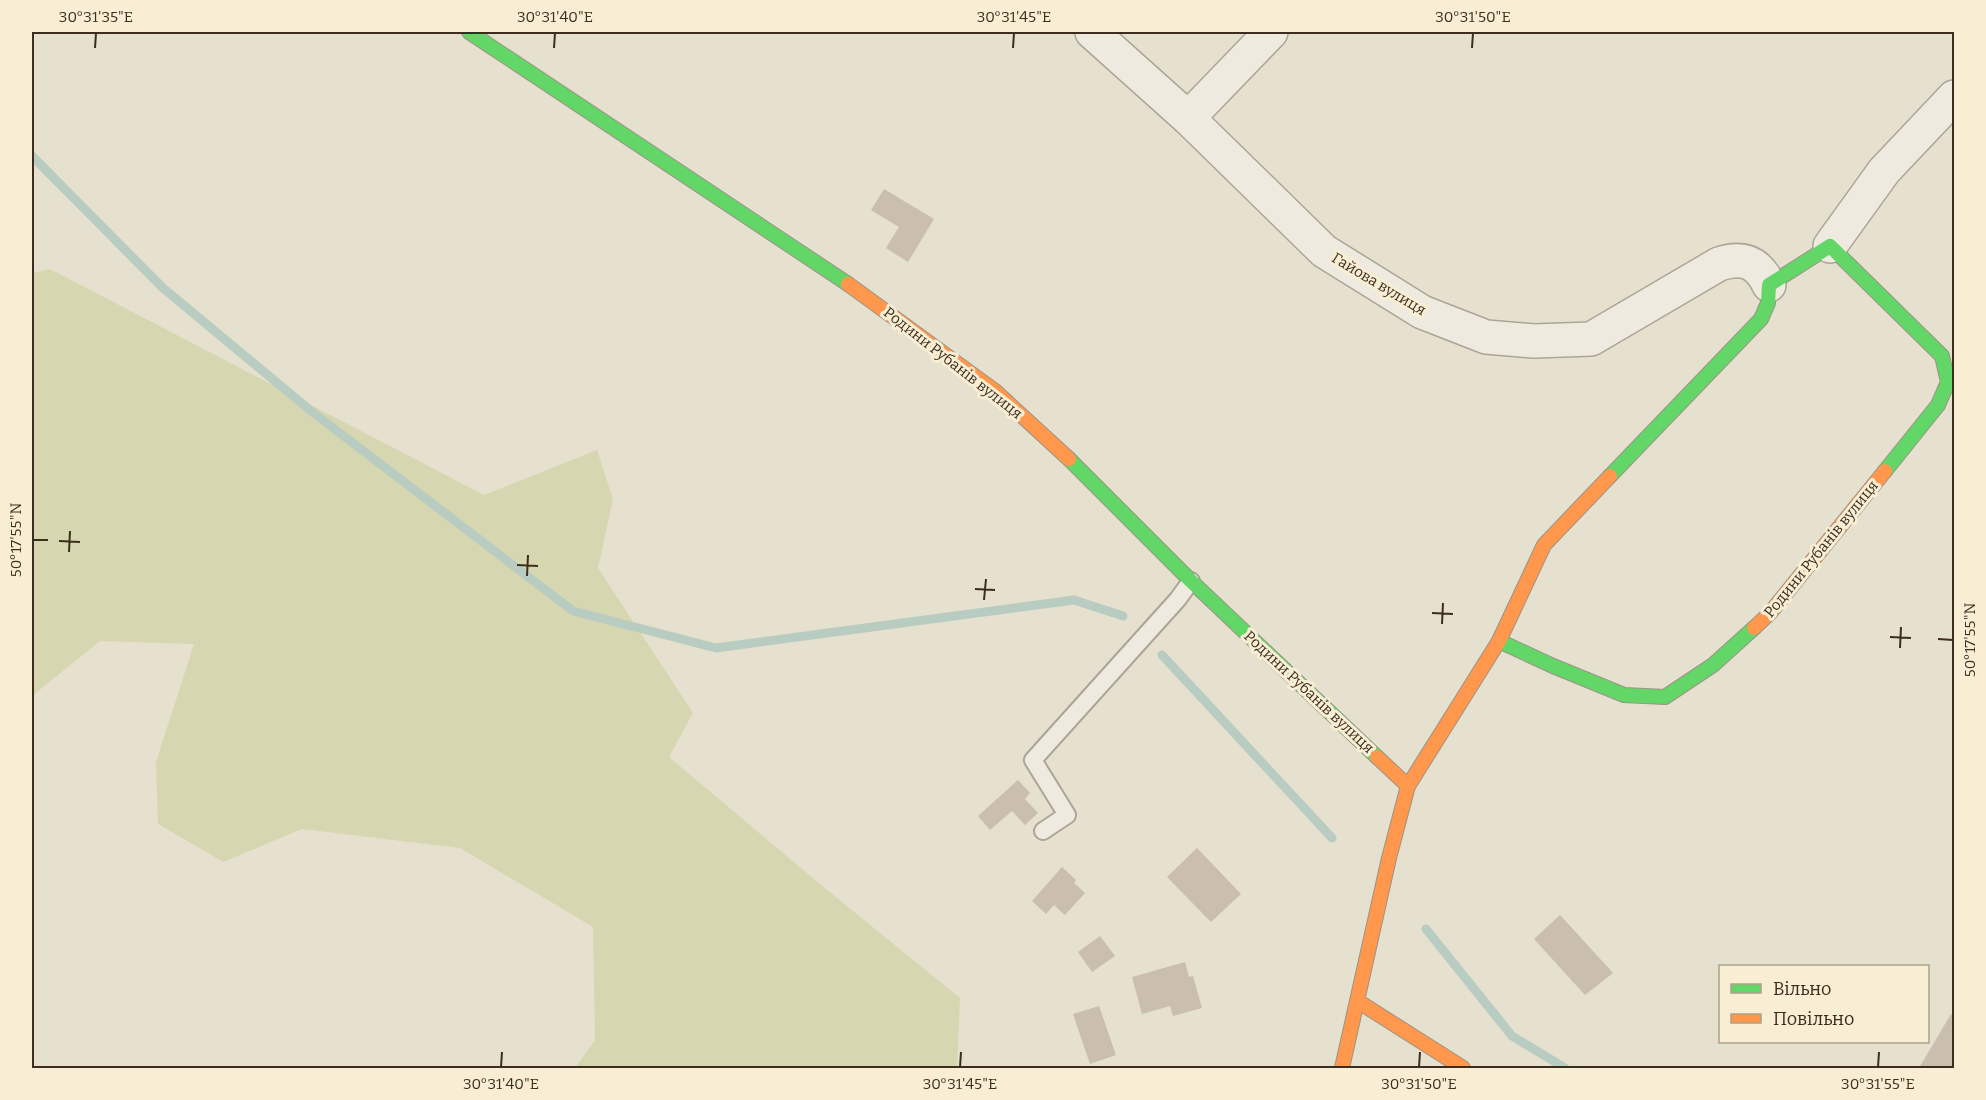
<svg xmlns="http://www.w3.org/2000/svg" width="1986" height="1100" font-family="Bitter,serif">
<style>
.green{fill:#d6d7b0}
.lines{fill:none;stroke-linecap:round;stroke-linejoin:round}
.stream{stroke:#b9ccc1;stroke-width:9}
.building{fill:#cabeae}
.lane-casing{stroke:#aca597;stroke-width:20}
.street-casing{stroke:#aca597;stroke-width:36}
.fast-casing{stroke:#9b9486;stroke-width:16}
.slow-casing{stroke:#9b9486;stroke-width:16}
.lane{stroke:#eeeae0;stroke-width:16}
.street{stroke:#eeeae0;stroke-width:33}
.fast{stroke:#63d668;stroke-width:14}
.slow{stroke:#ff974d;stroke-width:14}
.ticks{fill:none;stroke:#3c2d1e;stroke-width:2}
.labels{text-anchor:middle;stroke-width:6;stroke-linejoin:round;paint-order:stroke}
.street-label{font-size:15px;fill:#3c2d1e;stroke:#f8eed4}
.neatline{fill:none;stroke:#3c2d1e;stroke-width:2}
.ticks-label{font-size:15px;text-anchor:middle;fill:#3c2d1e}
</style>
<rect width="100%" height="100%" fill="#e6e0ce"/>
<!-- green -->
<path class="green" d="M50 269 484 495 597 450 613 499 598 568 693 713 669 757 821 885 960 998 957 1068H575L595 1040 593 927 460 848 302 829 223 862 158 824 156 762 194 644 100 641 32 696V273Z"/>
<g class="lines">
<!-- stream -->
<g class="stream">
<path d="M32 156 163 288 311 411 573 611 716 648 1074 600 1123 616"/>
<path d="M1162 655 1332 838"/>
<path d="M1426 929 1512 1036 1565 1068"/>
</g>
</g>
<!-- building -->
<g class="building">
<path d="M884 189 934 219 908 262 886 248 899 227 871 210Z"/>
<path d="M1018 780 1030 793 1025 799 1038 813 1025 825 1012 811 990 830 978 816Z"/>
<path d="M1197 848 1241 894 1211 922 1167 877Z"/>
<path d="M1062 867 1076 880 1074 883 1085 893 1065 915 1054 905 1046 914 1032 901Z"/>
<path d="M1560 915 1613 973 1585 995 1534 939Z"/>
<path d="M1100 936 1115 956 1092 972 1078 952Z"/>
<path d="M1185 962 1189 977 1193 976 1202 1008 1173 1016 1170 1006 1142 1014 1132 977Z"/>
<path d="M1099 1006 1116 1055 1090 1064 1073 1014Z"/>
<path d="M1951 1014 1954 1017V1068H1919Z"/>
</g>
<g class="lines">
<defs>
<path id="lane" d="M1043 831 1067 815 1033 760 1178 599 1191 581"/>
<g id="street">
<path d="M1092 32 1188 118 1324 251 1422 312 1486 337 1534 341 1591 339 1719 264C1743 256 1758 262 1769 285"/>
<path d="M1188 118 1271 32"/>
<path d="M1830 246 1884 171 1954 97"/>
</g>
<g id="fast">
<path d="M469 32 848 284"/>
<path d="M1069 459 1191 581 1377 757"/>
<path d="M1610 476 1761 319 1768 303 1769 285 1830 246 1942 356 1948 382 1938 405 1885 471"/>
<path d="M1499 641 1553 666 1624 695 1665 697 1713 665 1754 628"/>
</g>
<g id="slow">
<path d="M848 284 995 391 1069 459"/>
<path d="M1754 628 1770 613 1885 471"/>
<path d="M1408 786 1499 641 1544 545 1610 476"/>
<path d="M1359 1002 1463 1068"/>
<path d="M1342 1068 1389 858 1408 786 1377 757"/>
</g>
</defs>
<!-- lane casing -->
<use href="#lane" class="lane-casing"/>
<!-- street casing -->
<use href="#street" class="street-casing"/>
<!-- fast casing -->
<use href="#fast" class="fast-casing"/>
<!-- slow casing -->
<use href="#slow" class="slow-casing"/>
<!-- lane -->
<use href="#lane" class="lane"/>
<!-- street -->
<use href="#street" class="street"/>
<!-- fast -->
<use href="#fast" class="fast"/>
<!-- slow -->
<use href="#slow" class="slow"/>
</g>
<!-- ticks -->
<path class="ticks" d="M95 48 96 33M554 48 555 33M1013 48 1014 33M1472 48 1473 33M33 540H48M59 541 80 542M69 552 70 531M517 565 538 566M527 576 528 555M975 589 995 590M984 600 986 579M1432 613 1453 614M1442 624 1443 603M1890 637 1911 638M1938 639 1953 640M1900 648 1901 627M501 1067 502 1052M960 1067 961 1052M1419 1067 1420 1052M1878 1067 1879 1052"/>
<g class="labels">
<!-- street labels -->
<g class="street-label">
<text transform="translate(1379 284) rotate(31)" y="5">Гайова вулиця</text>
<text transform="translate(953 363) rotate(38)" y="5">Родини Рубанів вулиця</text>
<text transform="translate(1821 549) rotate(-51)" y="5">Родини Рубанів вулиця</text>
<text transform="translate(1309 692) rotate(43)" y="5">Родини Рубанів вулиця</text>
</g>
</g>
<!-- border -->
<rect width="1986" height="1100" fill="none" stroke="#f8eed4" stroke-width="66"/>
<!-- legend -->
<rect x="1719" y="965" width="210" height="78" fill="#f8eed4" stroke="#ada18b" stroke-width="1.5"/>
<rect x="1731" y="984" width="30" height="9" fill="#63d668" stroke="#ada18b" stroke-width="1.5"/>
<text x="1773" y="995" font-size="18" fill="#3c2d1e">Вільно</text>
<rect x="1731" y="1014" width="30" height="9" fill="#ff974d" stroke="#ada18b" stroke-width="1.5"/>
<text x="1773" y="1025" font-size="18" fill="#3c2d1e">Повільно</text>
<rect x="33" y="33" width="1920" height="1034" class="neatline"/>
<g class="ticks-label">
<text x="96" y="22">30°31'35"E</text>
<text x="555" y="22">30°31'40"E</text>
<text x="1014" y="22">30°31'45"E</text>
<text x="1473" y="22">30°31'50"E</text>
<text transform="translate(16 540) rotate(-90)" y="5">50°17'55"N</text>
<text transform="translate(1970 640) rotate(-90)" y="5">50°17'55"N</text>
<text x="501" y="1089">30°31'40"E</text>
<text x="960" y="1089">30°31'45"E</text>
<text x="1419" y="1089">30°31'50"E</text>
<text x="1878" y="1089">30°31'55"E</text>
</g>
</svg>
